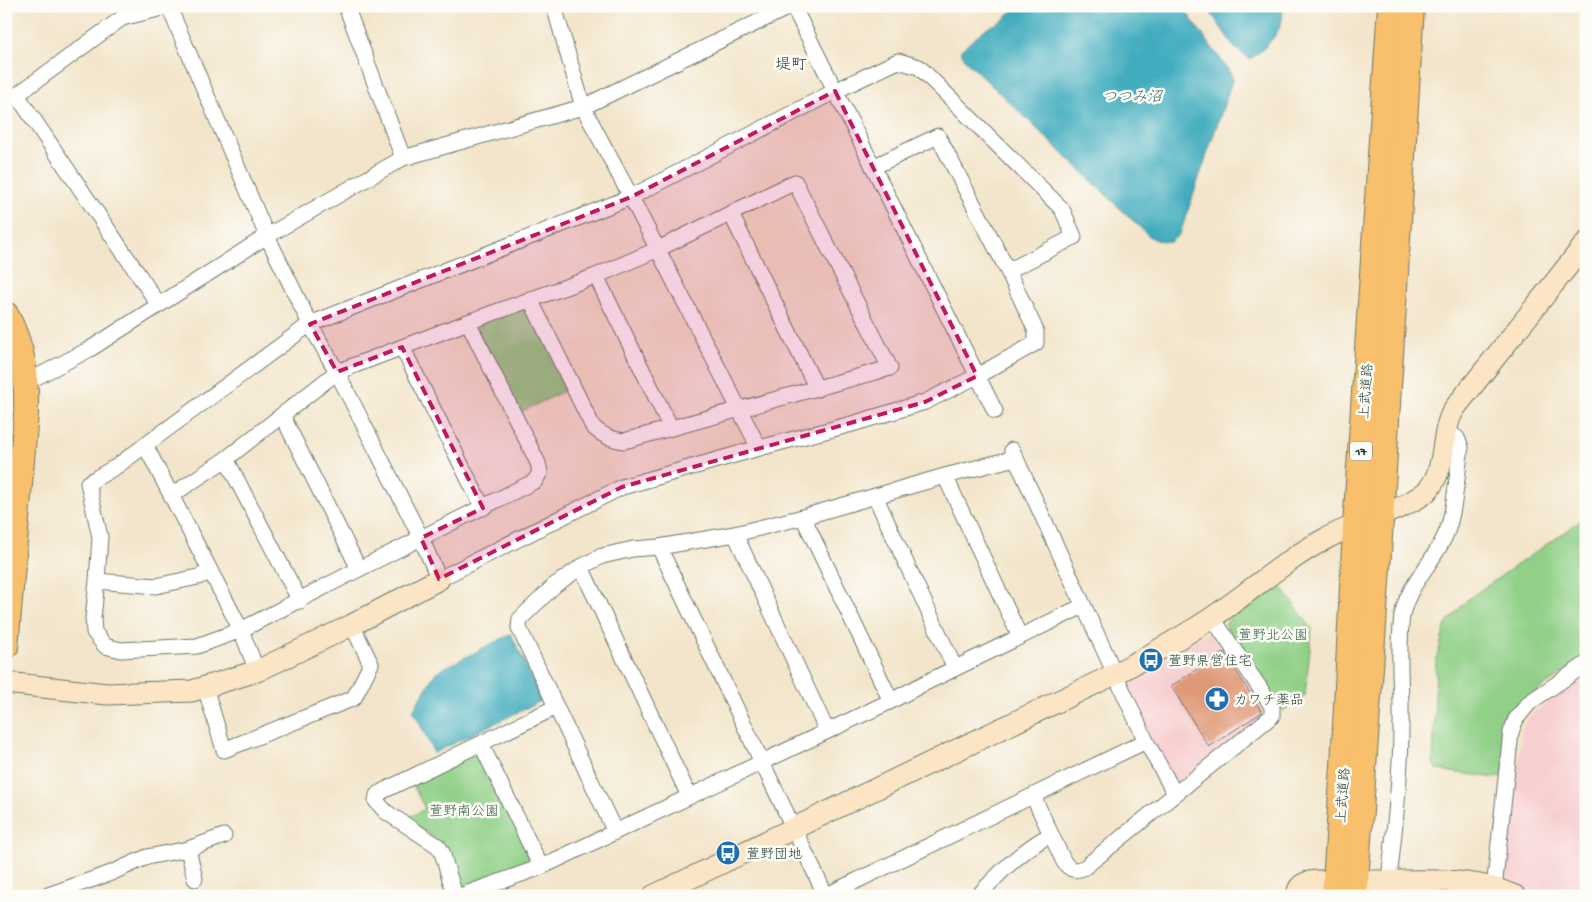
<svg xmlns="http://www.w3.org/2000/svg" width="1592" height="902" font-family="'Gochi Hand','Klee One',sans-serif">
<style>
.built{fill:#f7cfd0}
.green{fill:#90d087;stroke:#58865e}
.water{fill:#3facbe;stroke:#2f7479}
.building{fill:#e09977}
.lines{fill:none;stroke-linecap:round;stroke-linejoin:round}
.street-casing{stroke:#697869;stroke-width:17}
.secondary-casing{stroke:#697869;stroke-width:23}
.primary-casing{stroke:#697869;stroke-width:26}
.highway-casing{stroke:#697869;stroke-width:28}
.street{stroke:#fff;stroke-width:15}
.secondary{stroke:#fce5c4;stroke-width:21}
.primary{stroke:#f8bf6c;stroke-width:24}
.highway{stroke:#f8bf6c;stroke-width:26}
.marked{fill:#c2185b;fill-opacity:0.2;stroke:#c2185b;stroke-width:4;stroke-dasharray:10 6;stroke-linejoin:round}
.labels{text-anchor:middle;stroke-width:5;stroke-linejoin:round;paint-order:stroke}
.shield{fill:#fdfcf7;stroke:#62766e;stroke-width:1}
.shield-label{font-size:12px;font-weight:bold;fill:#1f3d34}
.street-label{font-size:14px;fill:#1f3d34;stroke:#fdfcf7}
.park-label{font-size:14px;fill:#3b6249;stroke:#fdfcf7}
.poi-label{font-size:14px;fill:#1f3d34;stroke:#fdfcf7;text-anchor:start}
.water-label{font-size:15px;font-style:italic;fill:#2a6464;stroke:#fdfcf7}
.quarter-label{font-size:16px;fill:#1f3d34;stroke:#fdfcf7}
</style>
<rect width="100%" height="100%" fill="#fdfcf7"/>
<filter id="ink" filterUnits="userSpaceOnUse"><feTurbulence type="fractalNoise" baseFrequency=".02" numOctaves="2"/><feDisplacementMap in="SourceGraphic" scale="10" xChannelSelector="R" yChannelSelector="G"/><feConvolveMatrix kernelMatrix="1 2 1 2 8 2 1 2 1" color-interpolation-filters="sRGB"/></filter>
<filter id="wash" filterUnits="userSpaceOnUse"><feTurbulence type="fractalNoise" baseFrequency=".0096" numOctaves="4" result="noise"/><feDisplacementMap in="SourceGraphic" scale="20" xChannelSelector="R" yChannelSelector="G"/><feGaussianBlur stdDeviation="1.12" result="paint"/><feColorMatrix in="noise" values="0 0 0 0 0 0 0 0 0 0 0 0 0 0 0 0 0 1.4 0 .05"/><feComposite in="paint" operator="in"/></filter>
<g filter="url(#wash)">
<rect width="100%" height="100%" fill="#f3e5cb"/>
<!-- built -->
<g class="built">
<path d="M1215 633 1266 706 1265 716 1181 783 1171 780 1127 685 1133 678 1207 634Z"/>
<path d="M1586 675V896H1543L1505 876 1522 730 1528 717Z"/>
</g>
<!-- green -->
<g class="green">
<path d="M523 305 531 309 570 388 517 414 476 331 481 321Z"/>
<path d="M1586 517V658L1524 700 1501 777 1496 778 1437 770 1433 763 1436 660 1446 624 1468 599Z"/>
<path d="M1279 584 1312 629 1305 696 1283 711 1225 625 1229 619Z"/>
<path d="M472 753 481 754 531 856 528 867 463 891 456 888 444 845 405 819 425 809 412 783Z"/>
</g>
<!-- water -->
<g class="water">
<path d="M1017 6H1182L1231 74 1232 81 1180 234 1170 242 1157 240 1150 237 964 59 961 50 984 30 1003 20Z"/>
<path d="M1206 6H1281C1289 27 1265 49 1250 59L1235 48Z"/>
<path d="M511 634 543 700 434 753 413 710 436 672Z"/>
</g>
<g id="blocks">
<!-- building -->
<path class="building" d="M1224 652 1262 712 1209 747 1171 686Z"/>
</g>
</g>
<g filter="url(#ink)">
<use href="#blocks" fill-opacity="0" stroke="#697869" stroke-width="1"/>
<g class="lines">
<defs>
<g id="street">
<path d="M346 6 403 158"/>
<path d="M554 6 583 107 631 197 759 448"/>
<path d="M793 6 995 411"/>
<path d="M169 7 267 236 310 324 337 372 421 538 439 579 622 487 759 448 852 424 925 402 977 376 1036 343V331L1008 271 938 136 873 167"/>
<path d="M17 95 159 305"/>
<path d="M6 103 122 18 171 6"/>
<path d="M731 214 817 389"/>
<path d="M596 276 671 428"/>
<path d="M468 322 538 463 540 472 535 481 359 569 241 630 197 646 121 650 105 646 94 632 93 618 97 581 100 537 88 483 117 466 310 324 631 197 835 91 898 61 919 67 1062 209 1074 237 1008 271"/>
<path d="M402 347 483 508"/>
<path d="M27 382 90 349 267 236 403 158 583 107 791 6"/>
<path d="M282 415 359 569"/>
<path d="M145 445 241 630 257 671"/>
<path d="M1012 450 1115 674 1146 741 1175 794"/>
<path d="M226 459 300 601"/>
<path d="M945 476 1020 637"/>
<path d="M172 495 226 459 337 372 468 322 596 276 656 250 795 182 890 368 624 441C611 439 603 436 593 427L530 299"/>
<path d="M875 496 953 664"/>
<path d="M803 517 891 701"/>
<path d="M735 534 827 731"/>
<path d="M659 547 826 896"/>
<path d="M581 567 689 796"/>
<path d="M97 581 156 586 198 577 210 572"/>
<path d="M205 687 224 750 354 698 371 664 352 625"/>
<path d="M481 744 541 867"/>
<path d="M1033 796 1064 862C1070 870 1075 872 1085 867L1272 716V706L1212 617"/>
<path d="M615 832 519 628 520 619 555 585 581 567 602 556 633 549 659 547 735 534 803 517 945 476 1015 458"/>
<path d="M188 849 195 879"/>
<path d="M1389 881C1394 830 1401 778 1401 726 1402 690 1397 652 1402 616 1407 586 1433 563 1445 536 1455 515 1457 472 1461 447L1457 438 1446 430"/>
<path d="M1494 889 1511 732 1516 719 1530 702 1586 664"/>
<path d="M45 896 111 873 147 857 188 849 224 836"/>
<path d="M455 896 442 852 438 846 386 812 376 801 377 795 385 790 556 707"/>
<path d="M460 896 541 867 891 701 923 684 1083 606"/>
<path d="M825 896 1146 741"/>
<path d="M978 896C999 873 1022 850 1050 835"/>
</g>
<g id="secondary">
<path d="M6 683 107 694 192 691 257 671 352 625 439 579"/>
<path d="M1371 881C1419 882 1470 875 1515 896"/>
<path d="M653 896 1115 674C1148 656 1182 638 1213 617 1251 591 1284 561 1325 539 1349 526 1376 518 1401 507 1410 502 1420 498 1427 491 1448 468 1439 435 1454 409L1586 243"/>
<path d="M1297 896C1298 883 1308 881 1319 881"/>
</g>
<path id="primary" d="M6 314C24 347 27 377 26 414L6 647"/>
<g id="highway">
<path d="M1335 896 1344 766 1356 527 1391 6"/>
<path d="M1354 896 1378 553 1411 6"/>
</g>
</defs>
<!-- street casing -->
<use href="#street" class="street-casing"/>
<!-- secondary casing -->
<use href="#secondary" class="secondary-casing"/>
<!-- primary casing -->
<use href="#primary" class="primary-casing"/>
<!-- highway casing -->
<use href="#highway" class="highway-casing"/>
<!-- street -->
<use href="#street" class="street"/>
<!-- secondary -->
<use href="#secondary" class="secondary"/>
<!-- primary -->
<use href="#primary" class="primary"/>
<!-- highway -->
<use href="#highway" class="highway"/>
</g>
</g>
<!-- marked area -->
<path class="marked" d="M835 91 977 376 925 402 622 487 439 579 421 538 483 508 402 347 337 372 310 324 631 197Z"/>
<!-- icons -->
<defs>
<symbol id="bus-disc" viewBox="-11 -11 22 22"><circle r="9.5" fill="#1f6fb2" stroke="#fdfcf7"/><path d="M-5-6H5V4H4V6H2V4H-2V6H-4V4H-5ZM-3.5-4V0h7V-4ZM-3.5 1.2v1.5H-2V1.2ZM2 1.2v1.5H3.5V1.2Z" fill="#fff"/></symbol>
<symbol id="pharmacy-disc" viewBox="-11 -11 22 22"><circle r="9.5" fill="#1f6fb2" stroke="#fdfcf7"/><path d="M-2-6h4v4h4v4h-4v4h-4v-4h-4v-4h4Z" fill="#fff"/></symbol>
</defs>
<g fill-rule="evenodd">
<use href="#bus-disc" x="1137" y="646" width="28" height="28"/>
<use href="#pharmacy-disc" x="1203" y="685" width="28" height="28"/>
<use href="#bus-disc" x="714" y="839" width="28" height="28"/>
</g>
<g class="labels">
<!-- shield labels -->
<rect class="shield" x="1350" y="441.5" width="22" height="19" rx="4"/>
<g class="shield-label">
<text x="1361" y="455">17</text>
</g>
<!-- street labels -->
<g class="street-label">
<text transform="translate(1365 391) rotate(-86)" y="5">上武道路</text>
<text transform="translate(1342 795) rotate(-86)" y="5">上武道路</text>
</g>
<!-- park labels -->
<g class="park-label">
<text x="1273" y="639">萱野北公園</text>
<text x="464" y="815">萱野南公園</text>
</g>
<!-- poi labels -->
<g class="poi-label">
<text x="1168" y="665">萱野県営住宅</text>
<text x="1234" y="704">カワチ薬品</text>
<text x="746" y="858">萱野団地</text>
</g>
<!-- water labels -->
<g class="water-label">
<text x="1132" y="101">つつみ沼</text>
</g>
<!-- quarter labels -->
<g class="quarter-label">
<text x="791" y="69">堤町</text>
</g>
</g>
<!-- margin -->
<rect width="1592" height="902" fill="none" stroke="#fdfcf7" stroke-width="25"/>
</svg>
